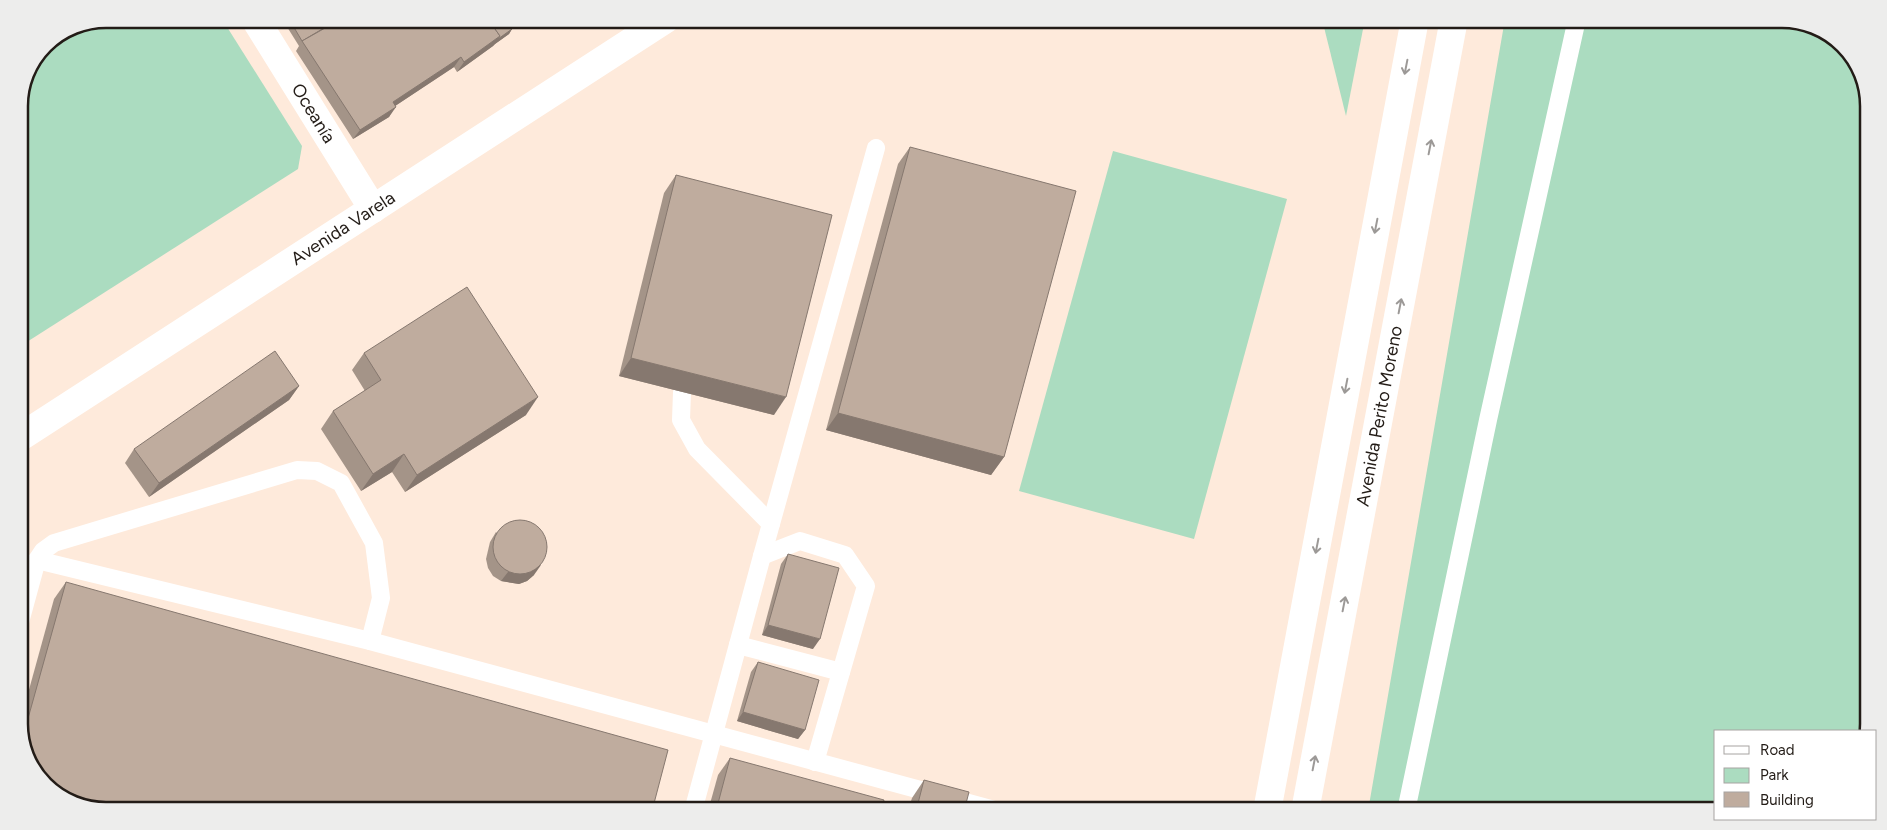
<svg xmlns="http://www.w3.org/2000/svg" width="1887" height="830" font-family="Figtree,sans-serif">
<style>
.green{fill:#abdcc0}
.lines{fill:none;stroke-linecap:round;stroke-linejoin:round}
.service{stroke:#fff;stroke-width:18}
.minor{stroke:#fff;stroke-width:28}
.secondary{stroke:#fff;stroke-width:28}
.wall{fill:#a49488}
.shaded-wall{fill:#86786f}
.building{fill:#bfac9e;stroke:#86786f}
.oneway{stroke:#9c9997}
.labels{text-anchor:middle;stroke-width:4.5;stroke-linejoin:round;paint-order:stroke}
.street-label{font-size:18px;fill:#231c17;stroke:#fff}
.rim{fill:none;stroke:#231c17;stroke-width:2.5}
</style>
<rect width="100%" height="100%" fill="#feeadb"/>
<!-- green -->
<g class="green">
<path d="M105 19H222L302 146 298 169 19 347V100L44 44 72 25Z"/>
<path d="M1322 19H1365L1346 116Z"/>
<path d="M1505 19H1782L1815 25 1854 57 1868 100 1867 731H1716V811H1368Z"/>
<path d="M1113 151 1287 199 1194 539 1019 491Z"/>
</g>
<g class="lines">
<!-- service -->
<g class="service">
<path d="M682 392 681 420 697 449 771 524"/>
<path d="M762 556 800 541 845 555 866 586 815 762"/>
<path d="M37 560 370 641 998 811"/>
<path d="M19 626 37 560 43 551 54 543 297 470 317 471 341 483 374 543 381 598 370 641"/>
<path d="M738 645 841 672"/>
<path d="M693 811 762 556 876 148"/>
<path d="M1406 811 1488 420 1577 19"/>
</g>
<!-- minor -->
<path class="minor" id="s1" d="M255 19 373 209"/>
<!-- secondary -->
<g class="secondary">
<path id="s2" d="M19 438 666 19"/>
<path d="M1267 811 1415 19"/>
<path id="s3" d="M1305 811 1454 19"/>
</g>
</g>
<!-- wall -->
<g class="wall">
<path d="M281 19H527L512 28V29L509 34 495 44 493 46 457 72 454 67 395 106 389 117 353 139 296 51 299 46 284 22Z"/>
<path d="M910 147 1004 457 991 475 826 430 898 164Z"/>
<path d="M676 175 774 415 619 376 664 193Z"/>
<path d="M364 353 526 415 405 492 392 472 361 491 321 429 333 411 365 391 352 370Z"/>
<path d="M299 386 289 400 149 497 125 463 134 449Z"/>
<path d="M496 532 534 575 527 581 519 584 501 581 493 576 488 568 486 559 490 542Z"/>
<path d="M788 554 813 649 762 635 781 564Z"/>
<path d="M66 582 36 777 19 731V726L54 599Z"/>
<path d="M758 662 805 730 798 739 737 721 751 672Z"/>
<path d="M730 758 881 811H708L718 775Z"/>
<path d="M924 780 964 811H908L912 798Z"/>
</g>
<!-- shaded-wall -->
<g class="shaded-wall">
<path d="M518 19H527L507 31 514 21Z"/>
<path d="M512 29 509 34 495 44 493 46 457 72 464 62 500 36Z"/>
<path d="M461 57 454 67 386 112 393 102Z"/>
<path d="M396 107 389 117 353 139 360 130Z"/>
<path d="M631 358 786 397 774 415 619 376Z"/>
<path d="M299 386 289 400 149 497 159 483Z"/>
<path d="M538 397 526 415 405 492 417 475Z"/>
<path d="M838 413 1004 457 991 475 826 430Z"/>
<path d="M404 454 392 472 361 491 373 474Z"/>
<path d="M541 565 534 575 527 581 519 584 501 581 508 572Z"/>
<path d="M768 625 820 639 813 649 762 635Z"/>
<path d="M743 712 805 730 798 739 737 721Z"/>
</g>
<!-- building -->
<g class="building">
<path d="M289 19H326L329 25 302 41Z"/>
<path d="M332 19H488L500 36 464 62 461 57 393 102 396 107 360 130 302 41 334 23Z"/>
<path d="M488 19H506L512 29 498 39 500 36Z"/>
<path d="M512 19H518L514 21Z"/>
<path d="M910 147 1076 191 1004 457 838 413Z"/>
<path d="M676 175 832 215 786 397 631 358Z"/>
<path d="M467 287 538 397 417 475 404 454 373 474 333 411 381 380 364 353Z"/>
<path d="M275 351 299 386 159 483 134 449Z"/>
<circle cx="520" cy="547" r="27"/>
<path d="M788 554 839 568 820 639 768 625Z"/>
<path d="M66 582 668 750 652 811H105L72 805 36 777 22 740Z"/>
<path d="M758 662 819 680 805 730 743 712Z"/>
<path d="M730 758 884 800 881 811H716Z"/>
<path d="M924 780 969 792 964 811H916Z"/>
</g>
<!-- one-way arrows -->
<defs><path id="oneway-shaft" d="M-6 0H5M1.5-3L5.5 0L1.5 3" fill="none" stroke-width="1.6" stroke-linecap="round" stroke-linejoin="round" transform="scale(1.25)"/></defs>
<g class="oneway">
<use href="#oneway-shaft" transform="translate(1406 67) rotate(101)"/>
<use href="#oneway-shaft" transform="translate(1430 147) rotate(-79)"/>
<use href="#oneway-shaft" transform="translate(1376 226) rotate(101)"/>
<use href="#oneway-shaft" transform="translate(1400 306) rotate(-79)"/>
<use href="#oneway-shaft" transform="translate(1346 386) rotate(101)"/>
<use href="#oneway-shaft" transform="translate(1317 546) rotate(101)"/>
<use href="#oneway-shaft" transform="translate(1344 604) rotate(-79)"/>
<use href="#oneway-shaft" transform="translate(1314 763) rotate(-79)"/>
</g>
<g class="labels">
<!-- street labels -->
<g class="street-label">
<text dy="6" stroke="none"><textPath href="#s1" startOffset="111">Oceanía</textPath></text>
<text dy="6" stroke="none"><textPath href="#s2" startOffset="386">Avenida Varela</textPath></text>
<text dy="6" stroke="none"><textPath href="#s3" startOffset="402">Avenida Perito Moreno</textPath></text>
</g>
</g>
<!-- crop -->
<path d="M0 0H1887V830H0ZM106 28H1782A78 78 0 0 1 1860 106V724A78 78 0 0 1 1782 802H106A78 78 0 0 1 28 724V106A78 78 0 0 1 106 28Z" fill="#ededec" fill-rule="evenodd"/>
<path class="rim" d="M106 28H1782A78 78 0 0 1 1860 106V724A78 78 0 0 1 1782 802H106A78 78 0 0 1 28 724V106A78 78 0 0 1 106 28Z"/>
<!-- legend -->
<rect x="1714" y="730" width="162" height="90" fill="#ffffff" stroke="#a7a4a2"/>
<rect x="1724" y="746" width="25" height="8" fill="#ffffff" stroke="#a7a4a2"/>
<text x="1760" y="755" font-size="15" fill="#231c17">Road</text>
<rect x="1724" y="768" width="25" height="15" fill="#abdcc0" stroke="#a7a4a2"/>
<text x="1760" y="780" font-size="15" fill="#231c17">Park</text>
<rect x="1724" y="792" width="25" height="15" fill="#bfac9e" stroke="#a7a4a2"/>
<text x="1760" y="805" font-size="15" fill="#231c17">Building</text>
</svg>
